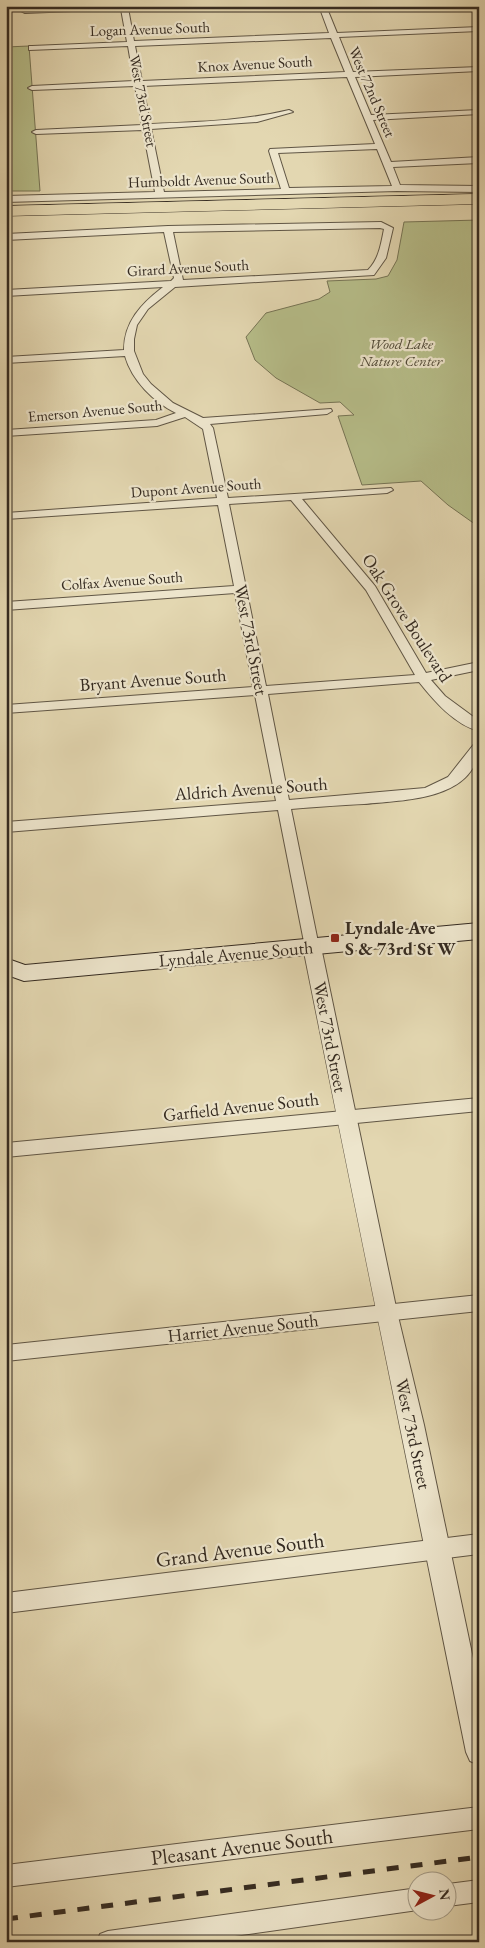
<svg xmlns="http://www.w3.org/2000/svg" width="485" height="1948" font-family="'EB Garamond',serif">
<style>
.green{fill:#b6bd89;stroke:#767455}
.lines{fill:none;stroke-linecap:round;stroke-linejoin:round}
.minor-casing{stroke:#605645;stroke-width:2}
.tertiary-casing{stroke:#605645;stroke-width:2}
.secondary-casing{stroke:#352b21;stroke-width:2}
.motorway-casing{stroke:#352b21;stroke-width:1}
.minor{fill:#ede5cc;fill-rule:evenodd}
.tertiary{fill:#ede5cc;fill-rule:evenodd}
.secondary{fill:#ede5cc;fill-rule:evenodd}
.motorway{fill:#e3d7b1;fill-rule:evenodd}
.rail{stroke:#352b21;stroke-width:5;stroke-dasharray:12 12;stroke-linecap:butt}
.poi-dot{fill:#8f2418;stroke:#ede5cc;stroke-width:2}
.labels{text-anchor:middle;stroke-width:4.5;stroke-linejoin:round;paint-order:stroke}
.far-street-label{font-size:15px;fill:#352b21;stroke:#ede5cc}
.far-park-label{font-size:15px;font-style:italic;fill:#4f4836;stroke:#ede5cc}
.street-label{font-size:18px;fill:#352b21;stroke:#ede5cc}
.poi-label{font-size:18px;font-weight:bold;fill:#352b21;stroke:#ede5cc;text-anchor:start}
.near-street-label{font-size:21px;fill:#352b21;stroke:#ede5cc}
</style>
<rect width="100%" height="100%" fill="#e3d7b1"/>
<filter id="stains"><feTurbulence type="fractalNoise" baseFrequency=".004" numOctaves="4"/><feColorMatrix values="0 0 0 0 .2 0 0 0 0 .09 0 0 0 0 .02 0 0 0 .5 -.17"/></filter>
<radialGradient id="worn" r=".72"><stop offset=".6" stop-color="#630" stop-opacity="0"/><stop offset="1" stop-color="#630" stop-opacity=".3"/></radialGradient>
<!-- green -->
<g class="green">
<path d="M29 46 40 191H6V47Z"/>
<path d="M479 220V527L448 505 421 481 362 485 338 416 354 415 340 402 320 403 276 378 255 360 246 337 266 313 319 299 330 292 327 281 376 279 388 276 397 260 404 222Z"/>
</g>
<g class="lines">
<defs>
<g id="minor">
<path d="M81 6H136L128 8 134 41 329 33 319 6H326L337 33 479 27V31L339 37 353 72 479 67V71L355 77 371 115 479 110V114L373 120 391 162 479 157V163L393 167 400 185 479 186V192L397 191 6 202V196L155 192 143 130 36 134 32 132 36 130 142 125 135 86 32 90 28 88 32 86 134 81 128 46 29 50V46H32L127 42 121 9 25 13 21 11 25 9ZM331 38 345 72 142 81 135 46ZM347 77 375 144 270 149 269 151 281 189 164 192 151 129 257 122 293 112 289 110C243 121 198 122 150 124L143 86ZM377 149 392 186 289 188 278 153Z"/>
<path d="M381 222 393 228 386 258 374 275 175 287 148 309 137 325 134 339V351L143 374 151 384 173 403 203 418 331 409 332 411 327 414 210 424 213 428 228 498 391 488 393 490 387 493 302 499 375 586 426 673 479 662V670L431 680 445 696 479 721V731C455 725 434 701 419 682L268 694 289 800 425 788 448 777 474 744 479 743C479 800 405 800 364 804 340 805 315 807 291 809L319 947 317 951 312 952 307 951 305 947 278 810 6 832V822L276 801 255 695 6 713V705L253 687 235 593 6 610V602L234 586 218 505 6 519V513L217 498 203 429 185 417 157 426 6 436V430L156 420 176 413C154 402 132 381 125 356L6 363V357L124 350C124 322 141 304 163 287L6 296V290L171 281 174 278 164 232 6 240V234L168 226ZM380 228 384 229C381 244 379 259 368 270L183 280 173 232ZM291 500 366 590 415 675 266 686 229 504Z"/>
<path d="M479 1098V1111L6 1157V1143Z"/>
<path d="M479 1295V1311L6 1361V1345Z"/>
<path d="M479 1534V1554L6 1613V1593Z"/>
<path d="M479 1807V1829L6 1887V1865Z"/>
<path d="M479 1880V1902L448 1906V1884Z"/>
<path d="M418 1888V1910L192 1942H97L100 1934 108 1931Z"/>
</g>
<path id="tertiary" d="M312 940 319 942 321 947 397 1312 424 1425 479 1687V1765L470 1761 466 1752C412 1484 356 1216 303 947L305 942Z"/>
<path id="secondary" d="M479 923V939L24 981 10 976 6 977V961L11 960 25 965Z"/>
<path id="motorway" d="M479 194V204L6 216V206Z"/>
</defs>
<!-- minor casing -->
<use href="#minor" class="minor-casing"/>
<!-- tertiary casing -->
<use href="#tertiary" class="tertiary-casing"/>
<!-- secondary casing -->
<use href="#secondary" class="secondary-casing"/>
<!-- motorway casing -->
<use href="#motorway" class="motorway-casing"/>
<!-- minor -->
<use href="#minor" class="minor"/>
<!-- tertiary -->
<use href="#tertiary" class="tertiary"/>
<!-- secondary -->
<use href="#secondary" class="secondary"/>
<!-- motorway -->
<use href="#motorway" class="motorway"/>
<!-- rail -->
<path class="rail" d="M6 1919 479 1857"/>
</g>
<!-- markers -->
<rect class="poi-dot" x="330" y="933" width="10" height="10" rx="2.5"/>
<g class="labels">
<!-- far-street labels -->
<g class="far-street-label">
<text transform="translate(150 29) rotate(-2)" y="5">Logan Avenue South</text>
<text transform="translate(255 64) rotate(-3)" y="5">Knox Avenue South</text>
<text transform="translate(372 92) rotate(67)" y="5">West 72nd Street</text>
<text transform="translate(143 101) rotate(79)" y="5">West 73rd Street</text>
<text transform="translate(201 180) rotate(-2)" y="5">Humboldt Avenue South</text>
<text transform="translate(188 268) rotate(-3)" y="5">Girard Avenue South</text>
<text transform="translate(95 411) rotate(-5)" y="5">Emerson Avenue South</text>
<text transform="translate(196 488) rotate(-4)" y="5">Dupont Avenue South</text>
<text transform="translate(122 581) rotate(-4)" y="5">Colfax Avenue South</text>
</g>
<!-- far-park labels -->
<g class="far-park-label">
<text x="401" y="349">Wood Lake<tspan x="401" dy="17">Nature Center</tspan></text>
</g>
<!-- street labels -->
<g class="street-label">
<text transform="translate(407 618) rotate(57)" y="6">Oak Grove Boulevard</text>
<text transform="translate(251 640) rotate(79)" y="6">West 73rd Street</text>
<text transform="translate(153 680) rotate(-4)" y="6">Bryant Avenue South</text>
<text transform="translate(251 789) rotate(-4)" y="6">Aldrich Avenue South</text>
<text transform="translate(236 954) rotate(-5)" y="6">Lyndale Avenue South</text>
<text transform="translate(330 1037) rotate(79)" y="6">West 73rd Street</text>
<text transform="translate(241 1107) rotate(-6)" y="6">Garfield Avenue South</text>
<text transform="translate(243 1328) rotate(-6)" y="6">Harriet Avenue South</text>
<text transform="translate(413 1434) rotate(78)" y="6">West 73rd Street</text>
</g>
<!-- poi labels -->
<g class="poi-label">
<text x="345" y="934">Lyndale Ave<tspan x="345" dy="21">S &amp; 73rd St W</tspan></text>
</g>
<!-- near-street labels -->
<g class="near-street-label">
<text transform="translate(240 1550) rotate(-7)" y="7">Grand Avenue South</text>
<text transform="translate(242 1847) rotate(-7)" y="7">Pleasant Avenue South</text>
</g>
</g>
<!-- margin -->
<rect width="485" height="1948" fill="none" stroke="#e3d7b1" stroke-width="25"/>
<rect x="8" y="8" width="470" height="1933" fill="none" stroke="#352b21" stroke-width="2.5"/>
<rect x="12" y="12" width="460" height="1923" fill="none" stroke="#352b21"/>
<!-- north arrow -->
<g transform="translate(432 1896) rotate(83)"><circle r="24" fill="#ede5cc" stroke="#a39b88"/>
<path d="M0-4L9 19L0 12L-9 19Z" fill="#8f2418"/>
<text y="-8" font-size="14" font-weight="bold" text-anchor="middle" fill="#352b21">N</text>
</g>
<rect width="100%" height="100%" filter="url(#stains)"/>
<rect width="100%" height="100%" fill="url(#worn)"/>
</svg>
